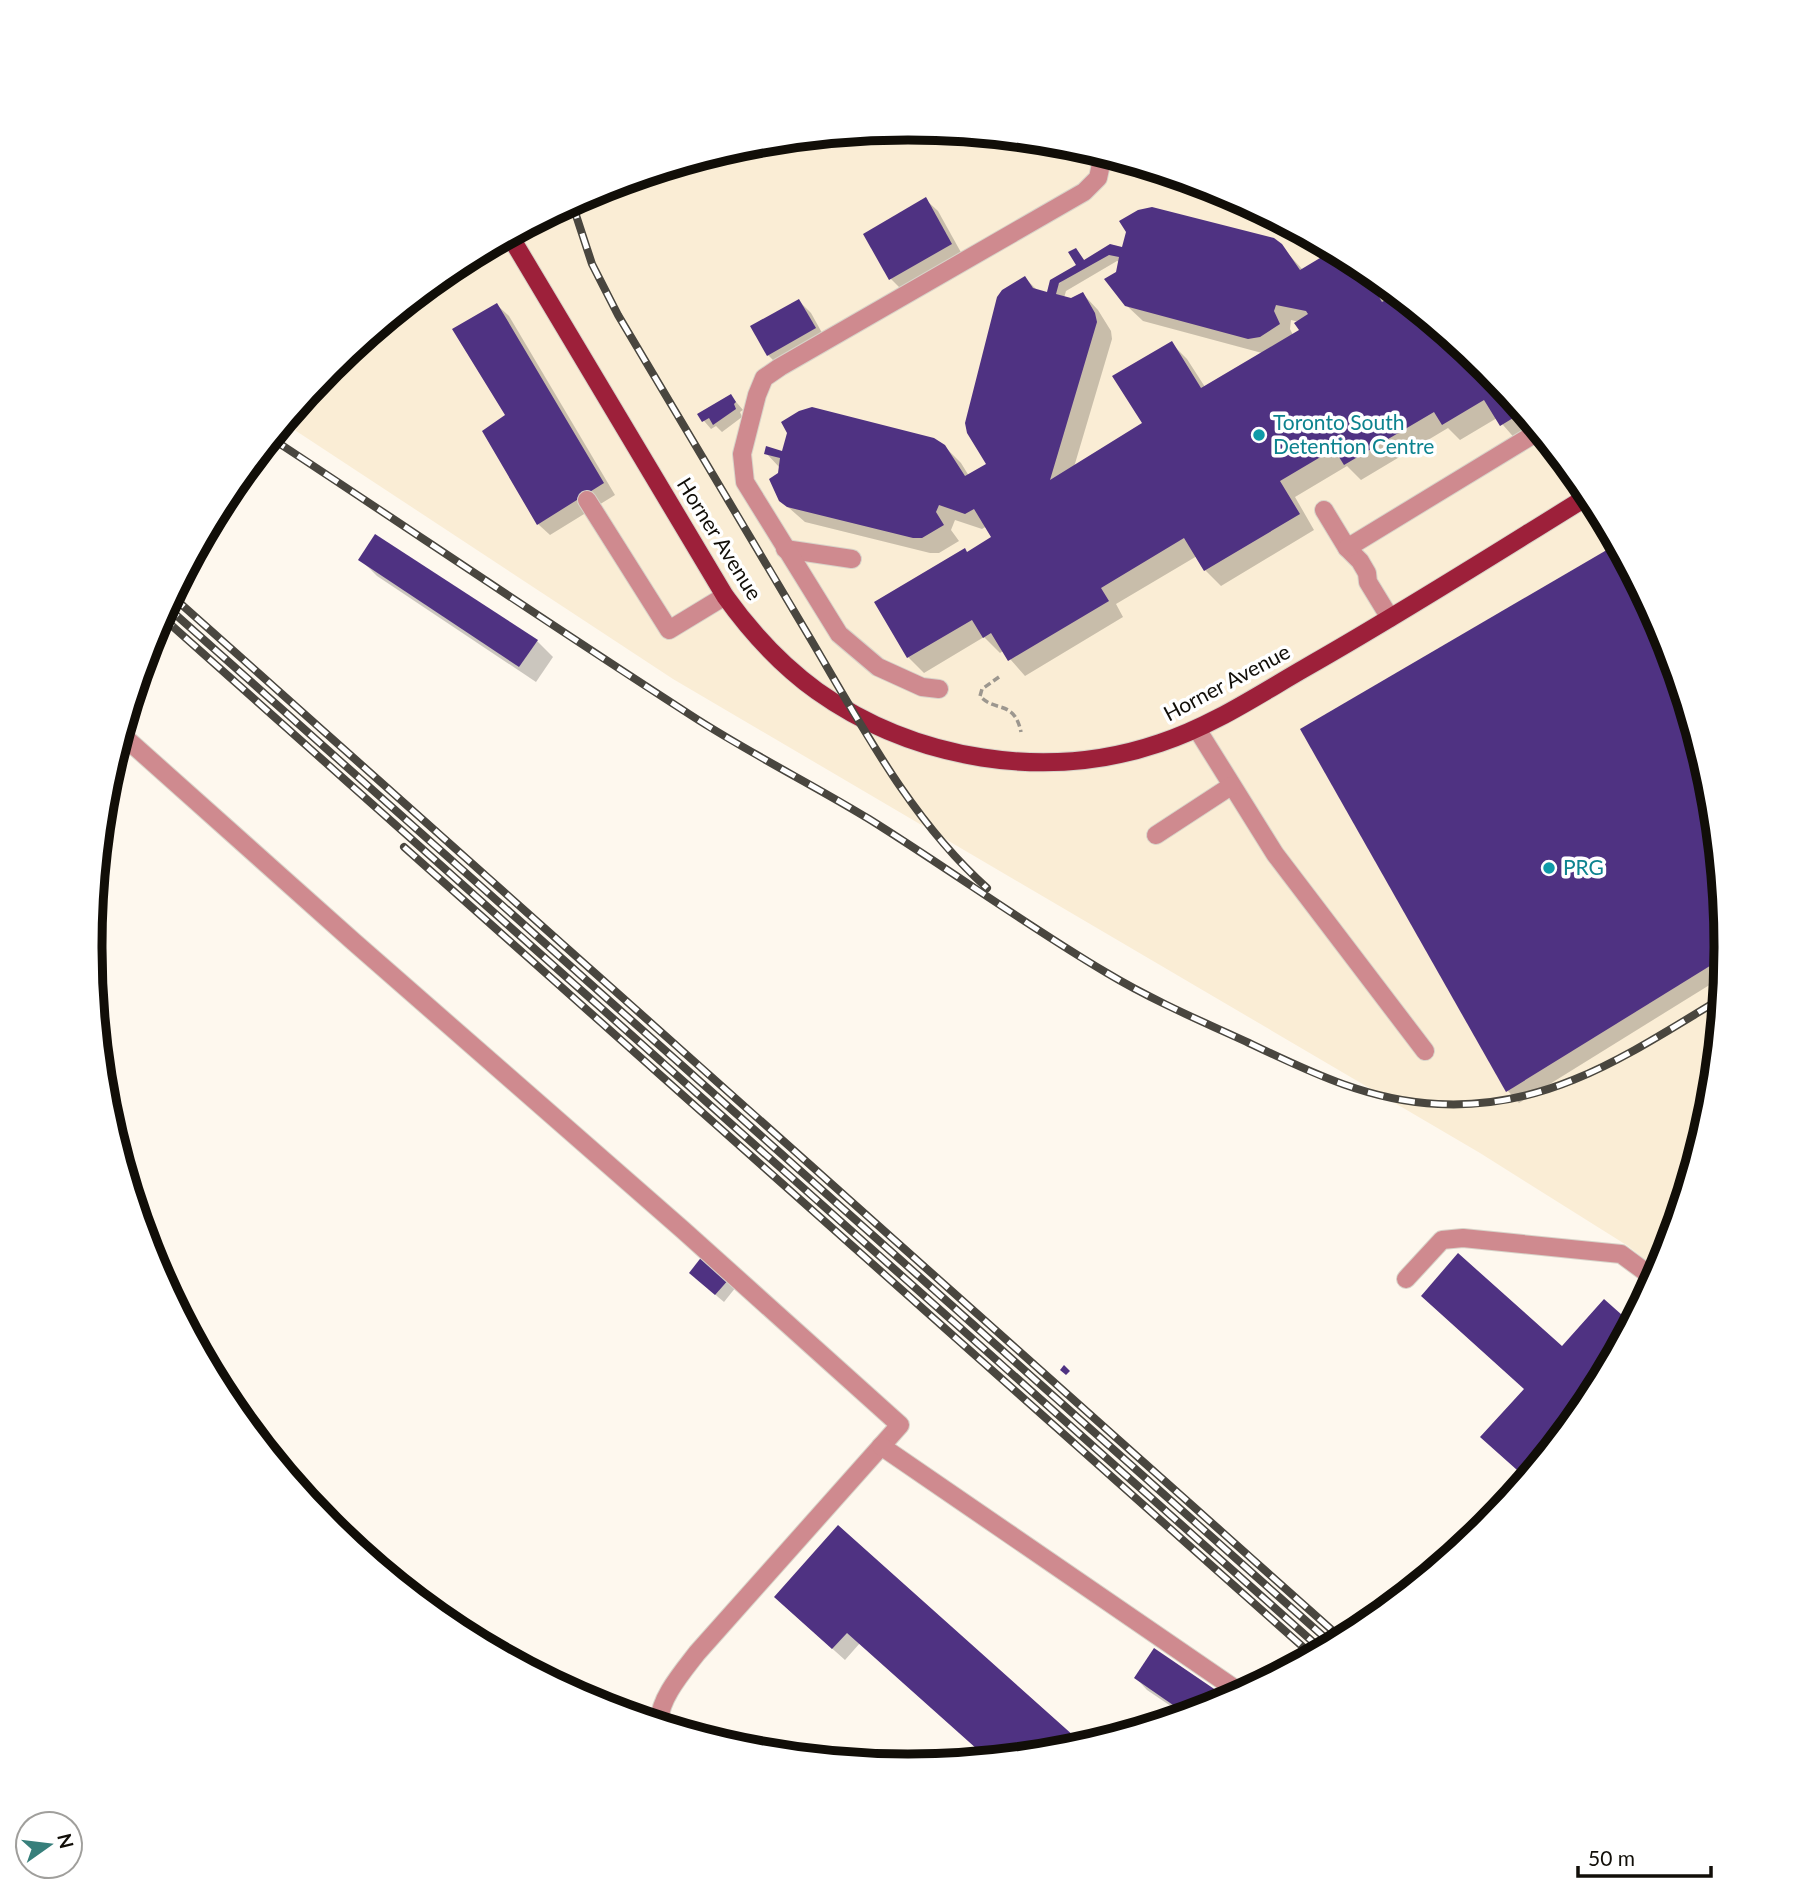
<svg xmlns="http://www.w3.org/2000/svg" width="1816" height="1894" font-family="Lato,sans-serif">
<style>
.built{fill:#faedd5}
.shadow{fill:#0003;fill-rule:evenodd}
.building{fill:#4f3282;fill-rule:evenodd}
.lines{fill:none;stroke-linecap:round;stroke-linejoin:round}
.minor-casing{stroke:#d8d3c9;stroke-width:20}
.major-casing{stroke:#d8d3c9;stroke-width:20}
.path{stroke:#9c978f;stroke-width:3.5;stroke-dasharray:7 3.5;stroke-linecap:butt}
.minor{stroke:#cf8a8f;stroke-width:18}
.major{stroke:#9d203a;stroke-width:18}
.rail-casing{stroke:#49463f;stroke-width:8}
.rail{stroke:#fff;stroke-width:5;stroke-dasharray:16;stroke-linecap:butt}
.culture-dot{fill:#0f9aa8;stroke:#fff;stroke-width:2.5}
.labels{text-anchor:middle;stroke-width:7;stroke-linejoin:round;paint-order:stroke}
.culture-label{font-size:21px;fill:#0d838f;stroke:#fff;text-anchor:start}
.street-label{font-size:21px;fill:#110e08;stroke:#fff}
.rim{fill:none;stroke:#110e08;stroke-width:9}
</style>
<rect width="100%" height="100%" fill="#fef8ee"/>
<!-- built -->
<path class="built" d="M908 128 1068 144 1222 191 1363 266 1487 368 1589 492 1665 634 1711 788 1727 947 1711 1107 1664 1261 1659 1271 1628 1246 1480 1153 673 679 284 423 329 368 453 266 595 190 749 144Z"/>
<!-- shadow -->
<g class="shadow">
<path d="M926 200 938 211 963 256 902 290 891 279Z"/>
<path d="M1281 246 1303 270 1363 266 1391 289 1382 294 1387 302 1398 295 1487 368 1537 429 1517 441 1497 418 1460 440 1448 428 1361 480 1347 466 1295 497 1314 530 1221 586 1205 570 1197 556 1116 604 1123 617 1025 676 1003 651 1000 653 984 637 924 673 908 657 968 553 993 538 987 526 982 529 955 520 951 530 959 541 939 553H930L805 522 780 500V468L766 453 944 446 961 463 969 476 988 465 1025 278 1038 291 1047 294 1079 266 1076 250 1085 261 1124 249ZM1117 261 1120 262 1117 273 1126 305 1143 321 1262 353 1205 387 1187 359 1171 343 1145 424 1074 467 1112 339 1111 331 1098 310 1083 294 1071 300 1064 298 1066 291ZM1291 320 1299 322 1301 331 1293 335 1290 329Z"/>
<path d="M799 301 811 313 826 340 780 367 768 355Z"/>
<path d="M497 305 509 316 615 495 550 535 538 524 507 416Z"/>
<path d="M731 396 743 410 740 412 742 417 722 432 716 426 711 429 699 415Z"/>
<path d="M361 560 537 641 553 657 536 682 377 576Z"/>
<path d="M1665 634 1711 788 1727 947 1724 976 1519 1103 1508 1091Z"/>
<path d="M704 1258 736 1287 724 1302 698 1280Z"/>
<path d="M838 1528 1082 1746 1067 1750 988 1758 860 1643 845 1660 788 1609Z"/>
<path d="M1136 1678 1222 1697 1226 1701 1184 1715 1147 1690Z"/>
</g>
<!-- building -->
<g class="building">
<path d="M926 197 952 244 889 280 863 234Z"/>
<path d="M1152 207 1274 238 1282 244 1300 270 1325 255 1318 242 1363 266 1373 275 1368 278 1382 302 1396 294 1487 368 1523 412 1500 426 1484 400 1442 425 1434 412 1344 465 1334 449 1280 481 1300 514 1204 571 1184 538 1101 588 1109 601 1008 661 991 633 983 638 972 620 907 658 874 602 965 548 967 552 991 537 974 509 965 514 939 505 936 512 944 525 922 538H913L787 507 779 501 769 479 778 473 780 458 764 454 766 446 782 451 787 433 781 422 799 411 812 407 934 438 945 445 965 476 986 464 967 433 965 423 997 297 1002 290 1025 276 1033 288 1047 292 1050 280 1076 265 1068 252 1076 248 1084 260 1110 244 1122 247 1126 232 1119 221 1138 210ZM1109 255 1119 257 1116 272 1104 279 1125 306 1248 339 1260 337 1280 324 1274 311 1276 305 1306 311 1308 314 1294 323 1299 330 1201 388 1172 341 1112 376 1142 423 1050 480 1097 322 1095 313 1083 292 1071 298 1056 294 1059 283Z"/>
<path d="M799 299 816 328 767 356 750 326Z"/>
<path d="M497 303 604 483 537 525 482 431 505 415 452 329Z"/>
<path d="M731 394 736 402 734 404 736 409 713 425 709 418 702 422 697 414Z"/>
<path d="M375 534 538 640 519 667 358 560Z"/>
<path d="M1617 544 1665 634 1711 788 1726 956 1506 1092 1300 729Z"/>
<path d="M1458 1253 1562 1346 1604 1299 1631 1323 1589 1402 1526 1478 1480 1437 1524 1389 1421 1296Z"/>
<path d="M703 1255 730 1278 715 1295 689 1273Z"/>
<path d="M1064 1365 1070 1371 1066 1375 1060 1370Z"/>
<path d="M838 1525 1084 1745 1067 1750 987 1758 847 1633 832 1649 774 1597Z"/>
<path d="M1154 1648 1223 1695 1216 1705 1186 1714 1134 1678Z"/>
</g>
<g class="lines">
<defs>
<g id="minor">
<path d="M587 500 669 630 725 596"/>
<path d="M1324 510 1347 548 1360 561 1367 573 1368 582 1390 618"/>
<path d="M1347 548 1539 431"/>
<path d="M785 549 852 559"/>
<path d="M939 689 922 687 878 667 839 634 745 482 742 454 757 395 764 378 780 367 1084 192 1098 178 1103 155"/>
<path d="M1197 729 1275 854 1425 1051"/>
<path d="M121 734 354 942 683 1230 900 1425 697 1653C684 1670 657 1701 660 1723"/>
<path d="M1156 835 1231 786"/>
<path d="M1406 1279 1442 1240 1463 1238 1621 1254 1655 1279"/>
<path d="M881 1446 1241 1693"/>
</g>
<path id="major" d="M510 236 725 596C750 631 781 665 817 691 914 760 1046 782 1160 743 1212 726 1258 695 1305 668 1402 613 1496 553 1590 495"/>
</defs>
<!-- minor casing -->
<use href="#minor" class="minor-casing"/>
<!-- major casing -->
<use href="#major" class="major-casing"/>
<!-- path -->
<path class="path" d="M999 677 982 689 980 696C995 713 1014 699 1021 732"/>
<!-- minor -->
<use href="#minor" class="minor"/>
<!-- major -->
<use href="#major" class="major"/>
<defs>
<g id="rail">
<path d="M572 203 592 264 618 315C682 423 746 530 810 638 862 726 910 819 987 888"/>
<path d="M271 438C411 530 549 624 689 714 747 752 810 783 869 819 949 869 1026 925 1107 973 1152 1000 1201 1021 1249 1043 1310 1072 1369 1101 1438 1104 1550 1110 1630 1053 1722 998"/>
<path d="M172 596 1342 1639"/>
<path d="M166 606 1332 1644"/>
<path d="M161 616 1322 1650"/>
<path d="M404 847 1312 1655"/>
</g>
</defs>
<!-- rail casing -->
<use href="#rail" class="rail-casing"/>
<!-- rail -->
<use href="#rail" class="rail"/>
</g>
<!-- markers -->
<g class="culture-dot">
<circle cx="1259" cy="435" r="7"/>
<circle cx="1549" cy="868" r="7"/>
</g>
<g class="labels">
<!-- culture labels -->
<g class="culture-label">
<text x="1273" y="430">Toronto South<tspan x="1273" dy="24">Detention Centre</tspan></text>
<text x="1563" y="875">PRG</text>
</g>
<!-- street labels -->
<g class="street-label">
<text transform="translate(719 539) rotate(58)" y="7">Horner Avenue</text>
<text transform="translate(1227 683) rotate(-28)" y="7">Horner Avenue</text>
</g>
</g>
<!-- crop -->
<path d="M0 0H1816V1894H0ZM908 140H908A806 806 0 0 1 1714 946V948A806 806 0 0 1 908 1754H908A806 806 0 0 1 102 948V946A806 806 0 0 1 908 140Z" fill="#fff" fill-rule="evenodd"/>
<path class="rim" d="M908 140H908A806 806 0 0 1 1714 946V948A806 806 0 0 1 908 1754H908A806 806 0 0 1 102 948V946A806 806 0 0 1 908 140Z"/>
<!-- north arrow -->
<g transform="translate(49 1845) rotate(76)"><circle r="33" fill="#ffffff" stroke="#a09f9c" stroke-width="2"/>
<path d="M0-5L12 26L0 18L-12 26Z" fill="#377f7b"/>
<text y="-10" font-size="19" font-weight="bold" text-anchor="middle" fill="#110e08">N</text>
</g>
<!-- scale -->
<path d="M1578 1866v10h133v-10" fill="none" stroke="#110e08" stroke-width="3.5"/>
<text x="1588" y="1866" font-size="21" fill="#110e08" stroke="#ffffff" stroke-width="5" paint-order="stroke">50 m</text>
</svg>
